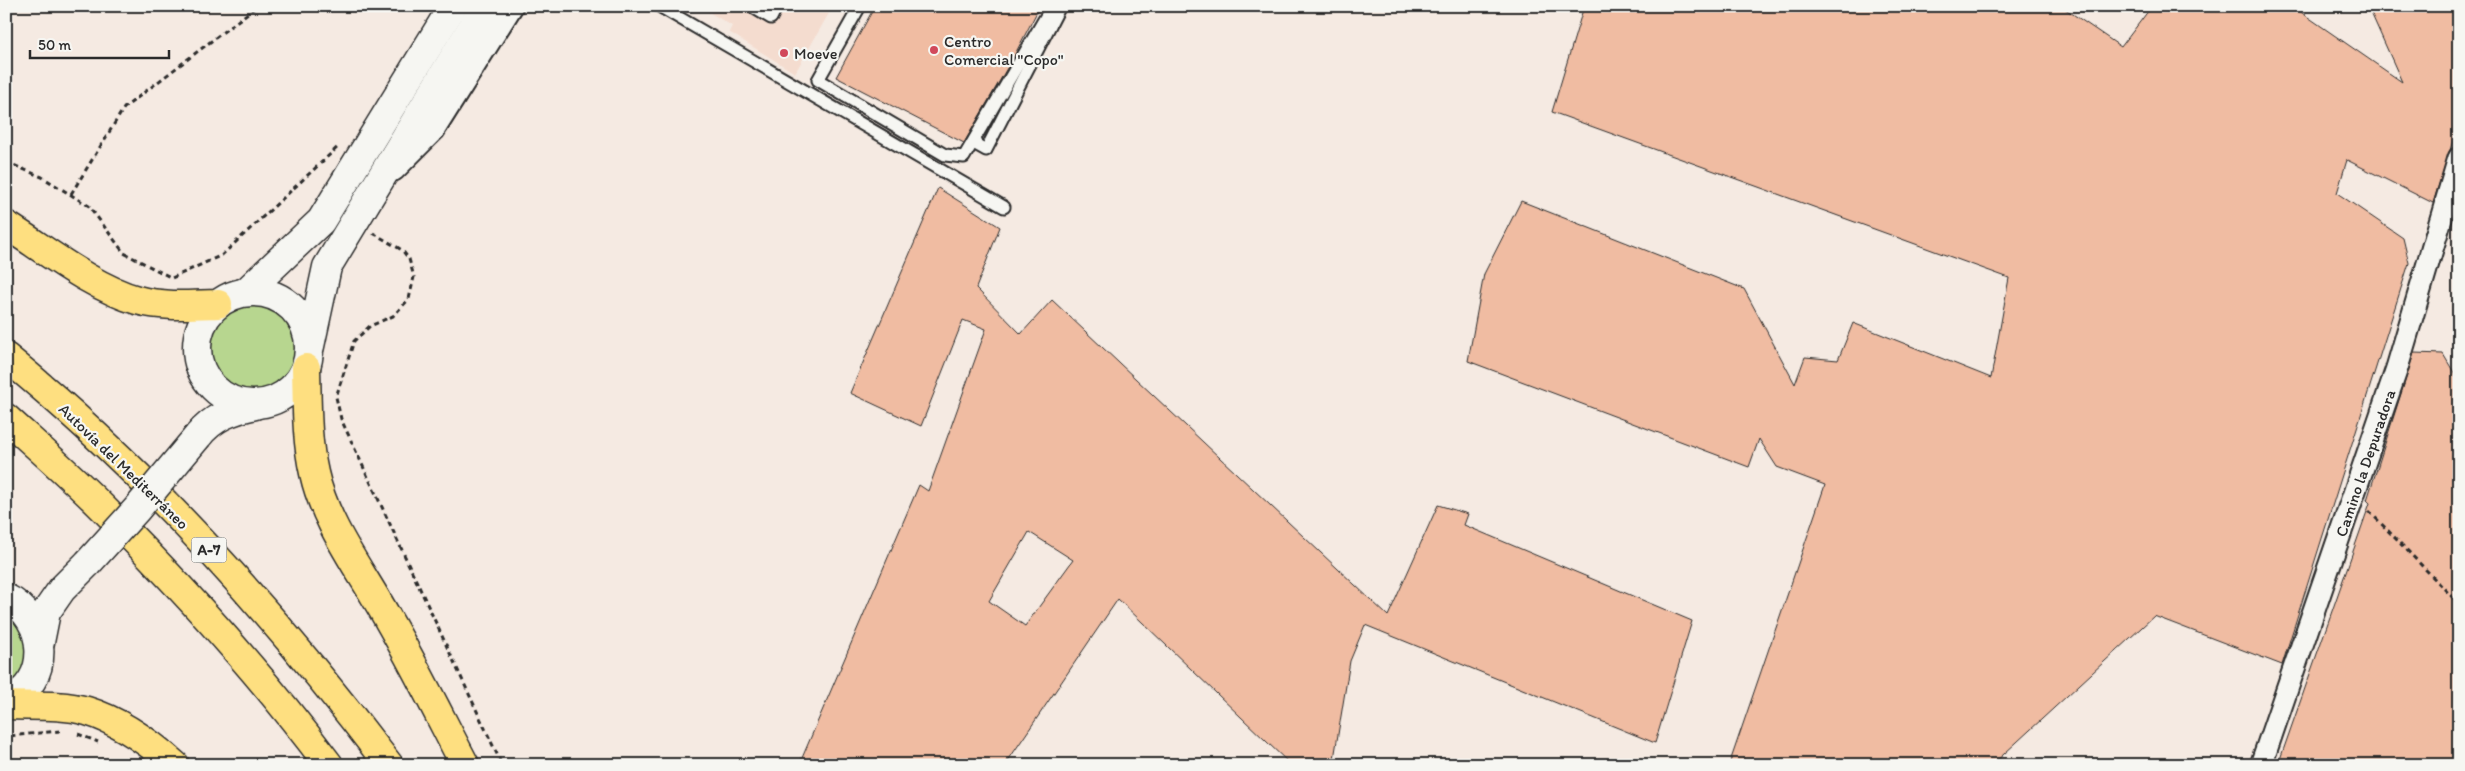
<svg xmlns="http://www.w3.org/2000/svg" width="2465" height="771" font-family="Itim,sans-serif">
<style>
.built{fill:#f4dccf}
.green{fill:#b7d68f;stroke:#71805d}
.building{fill:#f0bca2;stroke:#2b2b2b;fill-rule:evenodd}
.lines{fill:none;stroke-linecap:round;stroke-linejoin:round}
.lane-casing{stroke:#2b2b2b;stroke-width:15}
.street-casing{stroke:#2b2b2b;stroke-width:25}
.secondary-casing{stroke:#2b2b2b;stroke-width:31}
.highway-casing{stroke:#2b2b2b;stroke-width:31}
.path{stroke:#2b2b2b;stroke-width:3;stroke-dasharray:5 4;stroke-linecap:butt}
.lane{stroke:#f6f6f2;stroke-width:11}
.street{stroke:#f6f6f2;stroke-width:21}
.secondary{stroke:#f6f6f2;stroke-width:28}
.highway{stroke:#fedf80;stroke-width:28}
.secondary-bridge-casing{stroke:#2b2b2b;stroke-width:31;stroke-linecap:butt}
.secondary-bridge{stroke:#f6f6f2;stroke-width:28}
.poi-dot{fill:#d1495b;stroke:#f6f6f2;stroke-width:2}
.labels{text-anchor:middle;stroke-width:4.5;stroke-linejoin:round;paint-order:stroke}
.shield{fill:#f6f6f2;stroke:#686867;stroke-width:1}
.shield-label{font-size:15px;font-weight:bold;fill:#2b2b2b}
.poi-label{font-size:16px;fill:#2b2b2b;stroke:#f6f6f2;text-anchor:start}
.street-label{font-size:16px;fill:#2b2b2b;stroke:#f6f6f2}
</style>
<rect width="100%" height="100%" fill="#f5eae2"/>
<filter id="ink" filterUnits="userSpaceOnUse"><feTurbulence type="fractalNoise" baseFrequency=".02" numOctaves="2"/><feDisplacementMap in="SourceGraphic" scale="10" xChannelSelector="R" yChannelSelector="G"/><feConvolveMatrix kernelMatrix="1 2 1 2 8 2 1 2 1" color-interpolation-filters="sRGB"/></filter>
<g filter="url(#ink)">
<!-- built -->
<path class="built" d="M699 6H833L795 73 729 32 732 26Z"/>
<!-- green -->
<g class="green">
<circle cx="252" cy="350" r="46"/>
<path d="M6 607 19 616 32 662 6 694Z"/>
</g>
<!-- building -->
<g class="building">
<path d="M875 6H1040L1014 56 964 143 836 77Z"/>
<path d="M1584 6H2061L2121 47 2152 6H2292L2402 82 2368 6H2459V122L2433 203 2347 160 2337 193 2403 238 2409 263 2282 665 2154 616 1992 765H1729L1825 485 1777 467 1759 439 1749 467 1468 361 1484 274 1521 201 1744 289 1795 384 1805 357 1838 360 1853 323 1991 378 2009 278 1552 112Z"/>
<path d="M938 188 1000 227 976 288 1021 334 1052 300 1388 616 1438 505 1468 514 1464 525 1692 621 1655 743 1365 625 1350 661 1333 765H1291L1118 599 1005 765H799L919 485 928 491 986 329 963 320 921 426 850 393ZM1029 532 1073 560 1025 626 989 601Z"/>
<path d="M2414 353 2443 354 2459 381V765H2278L2370 503 2367 500Z"/>
</g>
<g class="lines">
<defs>
<g id="lane">
<path d="M659 6 1004 207"/>
<path d="M751 6 771 18 777 6"/>
<path d="M860 6 818 80 945 155 964 157 1052 6"/>
<path d="M977 145 986 150 1060 6"/>
</g>
<g id="street">
<path d="M394 170 434 130 512 6"/>
<path d="M2261 765 2397 368 2459 158"/>
</g>
<g id="secondary">
<path d="M247 291 321 221 453 6"/>
<circle cx="253" cy="348" r="56"/>
<path d="M310 346 327 267 485 6"/>
<path d="M198 436C213 417 232 410 255 405"/>
<path d="M6 598C48 617 53 684 6 701"/>
<path d="M40 642 46 612 62 589 88 563"/>
</g>
<g id="highway">
<path d="M6 225C46 250 92 287 137 300 163 307 191 305 218 304"/>
<path d="M6 357C151 475 276 616 389 765"/>
<path d="M306 368C307 403 306 438 314 473 326 527 363 573 389 621 416 668 440 717 465 765"/>
<path d="M6 418C39 448 72 477 104 509 184 589 261 674 329 765"/>
<path d="M6 705C32 706 62 704 87 711 120 721 149 742 175 765"/>
</g>
</defs>
<!-- lane casing -->
<use href="#lane" class="lane-casing"/>
<!-- street casing -->
<use href="#street" class="street-casing"/>
<!-- secondary casing -->
<use href="#secondary" class="secondary-casing"/>
<!-- highway casing -->
<use href="#highway" class="highway-casing"/>
<!-- path -->
<g class="path">
<path d="M6 162 42 177 89 206 124 253 172 278 222 255 339 146"/>
<path d="M71 194 124 108 257 6"/>
<path d="M373 233 402 250 409 259 414 277 409 299 393 316 370 326 354 341 336 397 341 419 502 765"/>
<path d="M2369 511 2459 604"/>
<path d="M6 729 9 736 60 731"/>
<path d="M78 734 98 742"/>
</g>
<!-- lane -->
<use href="#lane" class="lane"/>
<!-- street -->
<use href="#street" class="street"/>
<!-- secondary -->
<use href="#secondary" class="secondary"/>
<!-- highway -->
<use href="#highway" class="highway"/>
<defs>
<path id="secondary-bridge" d="M88 563 137 509 198 436"/>
</defs>
<!-- secondary-bridge casing -->
<use href="#secondary-bridge" class="secondary-bridge-casing"/>
<!-- secondary-bridge -->
<use href="#secondary-bridge" class="secondary-bridge"/>
</g>
</g>
<!-- markers -->
<g class="poi-dot">
<circle cx="934" cy="50" r="5"/>
<circle cx="784" cy="53" r="5"/>
</g>
<g class="labels">
<!-- shield labels -->
<rect class="shield" x="191.5" y="537.5" width="35" height="25" rx="4"/>
<g class="shield-label">
<text x="209" y="555">A-7</text>
</g>
<!-- poi labels -->
<g class="poi-label">
<text x="944" y="47">Centro<tspan x="944" dy="18">Comercial "Copo"</tspan></text>
<text x="794" y="59">Moeve</text>
</g>
<!-- street labels -->
<g class="street-label">
<text transform="translate(2365 463) rotate(-71)" y="6">Camino la Depuradora</text>
<text transform="translate(124 466) rotate(44)" y="6">Autovía del Mediterráneo</text>
</g>
</g>
<!-- margin -->
<rect width="2465" height="771" fill="none" stroke="#f6f6f2" stroke-width="25"/>
<rect x="12" y="12" width="2440" height="746" fill="none" stroke="#2b2b2b" stroke-width="2" filter="url(#ink)"/>
<!-- scale -->
<path d="M30 50v8h139v-8" fill="none" stroke="#2b2b2b" stroke-width="2.5"/>
<text x="38" y="50" font-size="15" fill="#2b2b2b" stroke="#f6f6f2" stroke-width="4" paint-order="stroke">50 m</text>
</svg>
